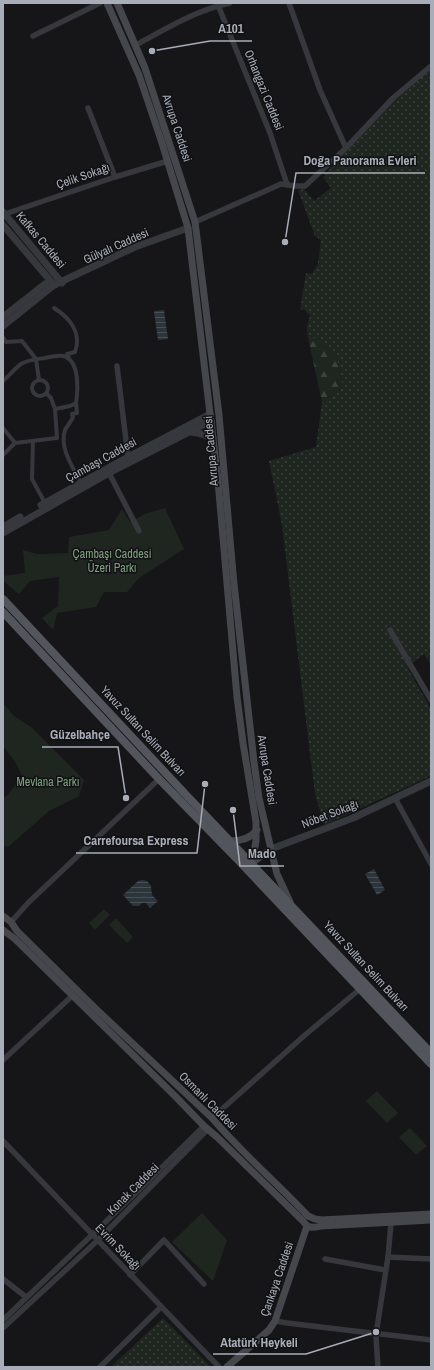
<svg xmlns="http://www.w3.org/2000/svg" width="434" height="1370" font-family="'Archivo Narrow',sans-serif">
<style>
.grass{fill:url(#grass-dots)}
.forest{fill:url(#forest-firs)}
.park{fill:#1e261f}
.water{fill:url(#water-rules)}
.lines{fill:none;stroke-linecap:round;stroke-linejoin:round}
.pedestrian{stroke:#37383d;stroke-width:4}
.minor{stroke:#37383d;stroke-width:5.5}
.tertiary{stroke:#37383d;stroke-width:7}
.secondary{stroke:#45474d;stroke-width:7}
.primary{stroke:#53555c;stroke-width:8}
.labels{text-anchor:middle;stroke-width:3;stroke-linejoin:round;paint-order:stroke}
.street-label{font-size:12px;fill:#a8adb8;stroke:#111113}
.park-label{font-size:12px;fill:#7fa381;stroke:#111113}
.leader{fill:none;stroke:#a8adb8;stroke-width:1.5}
.callout-dot{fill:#a8adb8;stroke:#111113;stroke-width:1.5}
.callout-label{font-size:13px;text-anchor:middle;font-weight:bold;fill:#a8adb8;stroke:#111113;stroke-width:3;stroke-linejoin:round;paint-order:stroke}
</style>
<defs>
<pattern id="grass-dots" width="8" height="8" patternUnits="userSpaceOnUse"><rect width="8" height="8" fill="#1e261f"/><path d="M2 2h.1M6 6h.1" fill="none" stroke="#3c433d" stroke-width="1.8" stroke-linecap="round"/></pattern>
<pattern id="forest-firs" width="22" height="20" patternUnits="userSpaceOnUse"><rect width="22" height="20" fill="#1e261f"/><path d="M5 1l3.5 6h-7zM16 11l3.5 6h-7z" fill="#3c433d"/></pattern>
<pattern id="water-rules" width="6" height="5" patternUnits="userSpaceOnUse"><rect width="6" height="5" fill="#2c353c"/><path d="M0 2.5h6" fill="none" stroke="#485056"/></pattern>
</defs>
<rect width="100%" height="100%" fill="#161618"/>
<!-- grass -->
<g class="grass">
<path d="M431 69V664L424 654 407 667 431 709V776L324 825 315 794 282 525 269 461 316 447 322 402 343 387 336 355 307 333V326L310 316 304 309 300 310 306 273 312 274 318 263 321 240 315 236 298 190 304 189 314 201 331 188 323 177 346 150 394 100Z"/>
<path d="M163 1318 211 1367H111Z"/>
</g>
<!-- forest -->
<path class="forest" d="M307 333 336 355 343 387 322 402Z"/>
<!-- park -->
<g class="park">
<path d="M165 508 184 549 139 578 127 592H104L96 607 57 613 53 630 42 618 58 606 59 577 30 581 19 594 3 581V576L25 573 23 550 37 554 68 553 69 537 109 530 122 509 130 522 145 514Z"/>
<path d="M3 703 14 716 31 727 84 780 79 796 49 811 9 846 3 847V798L8 795 22 776 16 763 3 746Z"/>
<path d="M104 909 110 915 95 930 89 923Z"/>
<path d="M116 918 133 937 127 943 109 925Z"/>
<path d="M377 1091 398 1113 387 1123 366 1101Z"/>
<path d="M410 1128 427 1146 416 1155 399 1137Z"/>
<path d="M202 1213 227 1240 213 1281 172 1242Z"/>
</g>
<!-- water -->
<g class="water">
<path d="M164 310 168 339 158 340 154 311Z"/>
<path d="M374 869 385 890 377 895 365 874Z"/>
<path d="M142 880 147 881 151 886 152 895 158 901 150 908 146 903H142L139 906H133L123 895 138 881Z"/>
</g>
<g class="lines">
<!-- pedestrian -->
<g class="pedestrian">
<path d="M54 308C70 318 82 333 75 352L67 354 69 358"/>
<path d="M3 337 6 342 22 341 36 359 39 380"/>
<circle cx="40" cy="388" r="8"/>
<path d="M3 381C9 376 14 369 21 364 27 360 38 359 45 358 50 357 58 355 63 356 80 360 78 390 76 403L70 406 55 409 57 438 15 443 3 455"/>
<path d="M46 393 51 398 55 409"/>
<path d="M76 403 77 413 72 414 73 417C71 422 67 426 65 430 59 448 73 467 81 483"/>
<path d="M3 428 15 443"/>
<path d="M33 441 32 479 45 503"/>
</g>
<!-- minor -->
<g class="minor">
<path d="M289 3 320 90 346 148"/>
<path d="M218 5 270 133 287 184"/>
<path d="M33 36 100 3"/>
<path d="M136 45C165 29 196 10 230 3"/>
<path d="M88 108 115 177"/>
<path d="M5 214 115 177 168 161"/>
<path d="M195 222 281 184 295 186H305L346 148 393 98 431 66"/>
<path d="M117 366 128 457"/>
<path d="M109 473 139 531"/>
<path d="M390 630 431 700"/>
<path d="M395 798 431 864"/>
<path d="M11 922 29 902 159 779"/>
<path d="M3 1060 72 996"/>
<path d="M212 1118 305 1035 360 989"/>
<path d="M3 1141 219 1367"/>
<path d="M388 1257 431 1259"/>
<path d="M325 1259 385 1270"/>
<path d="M130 1275 164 1240 204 1284"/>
<path d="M3 1279 26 1297"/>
<path d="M3 1320 141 1188 204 1126"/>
<path d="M275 1321 287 1323 371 1333"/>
<path d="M3 1328 97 1241 208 1129"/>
<path d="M377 1328 388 1257 391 1223"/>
<path d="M381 1334 431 1340"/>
<path d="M376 1337 378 1367"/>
<path d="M100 1367 161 1307"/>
</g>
<!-- tertiary -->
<g class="tertiary">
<path d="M3 212 62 283"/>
<path d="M3 225 54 285"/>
<path d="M3 317 45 284 49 283 54 285"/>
<path d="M3 326 54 285 135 247 188 228"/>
<path d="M191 432 198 433 213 438"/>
<path d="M41 505 128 457 210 414"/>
<path d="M3 527 20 517"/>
<path d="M3 533 109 473 211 421"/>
<path d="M271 849 353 818 431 781"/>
</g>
<!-- secondary -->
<g class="secondary">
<path d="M107 3 139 75 161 140 188 228 218 481 237 697 243 743 256 822V841L252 863"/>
<path d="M117 3 145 68 195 222 219 415 234 584 254 762 259 798 274 862 277 874 290 902"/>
<path d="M231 841C241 841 250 839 257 830"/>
<path d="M252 863 271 849"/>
<path d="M3 916 11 922 17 931 96 1009 212 1118C242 1153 277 1183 308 1216L315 1219 322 1220 431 1214"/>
<path d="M3 930 15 939 175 1096 204 1126 217 1137 303 1221C308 1229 312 1228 321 1226L431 1220"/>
<path d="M227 1367 269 1330 275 1321 307 1226"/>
</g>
<!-- primary -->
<g class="primary">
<path d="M3 599 188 797 431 1053"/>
<path d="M3 612 159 779 239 861 431 1064"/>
</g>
</g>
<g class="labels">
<!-- street labels -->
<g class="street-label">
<text transform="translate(264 90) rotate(68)" y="4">Orhangazi Caddesi</text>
<text transform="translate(177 128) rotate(72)" y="4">Avrupa Caddesi</text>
<text transform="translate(83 176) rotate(-19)" y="4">Çelik Sokağı</text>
<text transform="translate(41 240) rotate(50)" y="4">Kafkas Caddesi</text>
<text transform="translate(116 246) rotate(-24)" y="4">Gülyalı Caddesi</text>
<text transform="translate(211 451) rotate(-95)" y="4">Avrupa Caddesi</text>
<text transform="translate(101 460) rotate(-29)" y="4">Çambaşı Caddesi</text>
<text transform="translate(143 731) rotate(47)" y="4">Yavuz Sultan Selim Bulvarı</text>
<text transform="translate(267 770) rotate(81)" y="4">Avrupa Caddesi</text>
<text transform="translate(330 814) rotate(-21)" y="4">Nöbet Sokağı</text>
<text transform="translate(366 966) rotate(47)" y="4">Yavuz Sultan Selim Bulvarı</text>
<text transform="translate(208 1101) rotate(45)" y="4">Osmanlı Caddesi</text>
<text transform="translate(133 1189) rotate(-45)" y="4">Konak Caddesi</text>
<text transform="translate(118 1247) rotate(46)" y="4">Evrim Sokağı</text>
<text transform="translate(277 1279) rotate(-71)" y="4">Çankaya Caddesi</text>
</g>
<!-- park labels -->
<g class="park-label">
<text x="112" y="558">Çambaşı Caddesi<tspan x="112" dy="14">Üzeri Parkı</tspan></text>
<text x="48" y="786">Mevlana Parkı</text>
</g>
</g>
<!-- callouts -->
<path class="leader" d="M152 51L210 41H252M285 242L296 173H425M126 798L118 747H42M205 784L197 853H76M233 810L240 866H284M376 1332L306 1354H213"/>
<g class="callout-dot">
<circle cx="152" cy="51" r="4"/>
<circle cx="285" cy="242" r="4"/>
<circle cx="126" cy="798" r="4"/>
<circle cx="205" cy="784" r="4"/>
<circle cx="233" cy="810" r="4"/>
<circle cx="376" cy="1332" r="4"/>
</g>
<g class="callout-label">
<text x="231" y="33">A101</text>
<text x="360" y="165">Doğa Panorama Evleri</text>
<text x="80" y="739">Güzelbahçe</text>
<text x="136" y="845">Carrefoursa Express</text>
<text x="262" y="858">Mado</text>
<text x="259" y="1347">Atatürk Heykeli</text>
</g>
<!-- border -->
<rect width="434" height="1370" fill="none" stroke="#a8adb8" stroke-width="8"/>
</svg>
